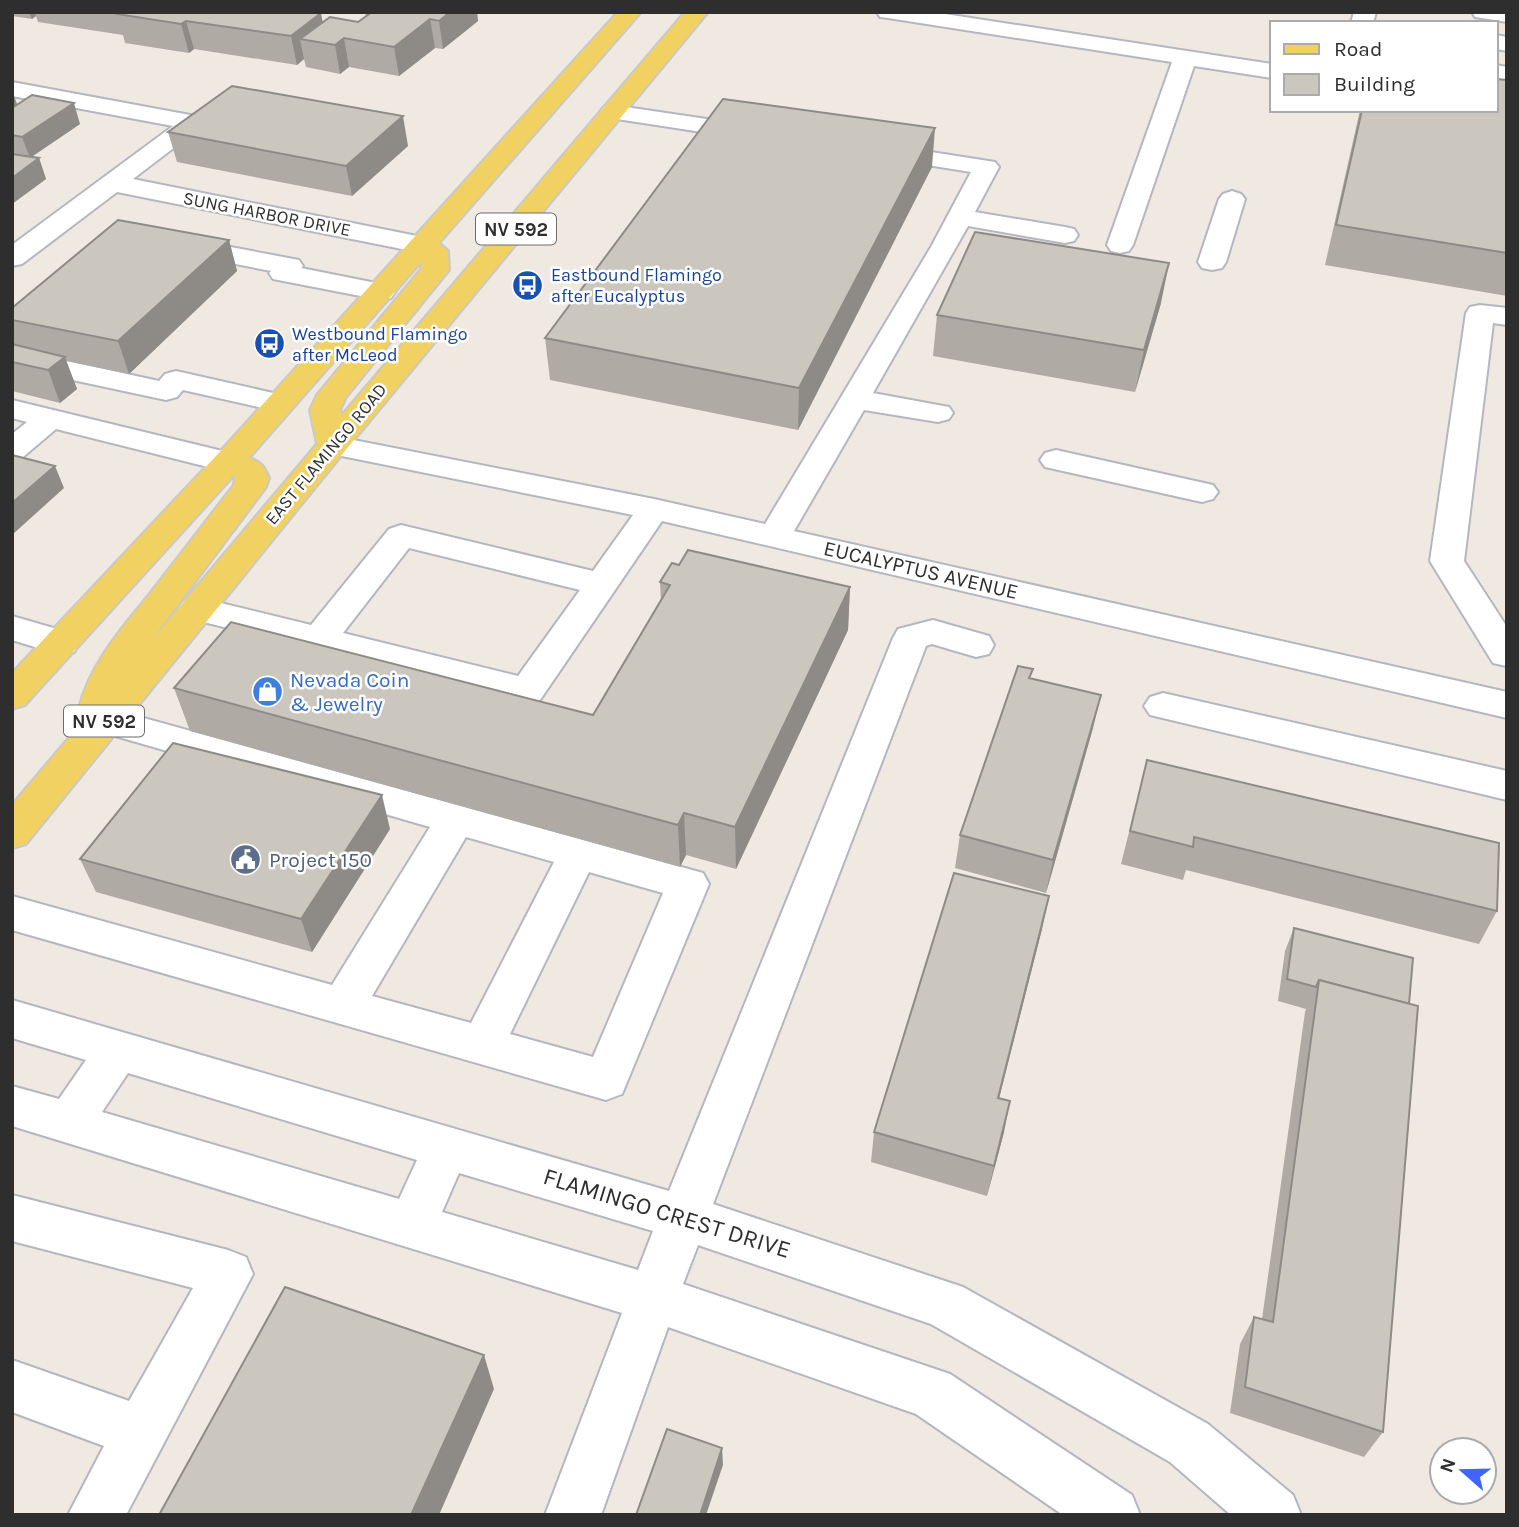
<svg xmlns="http://www.w3.org/2000/svg" width="1519" height="1527" font-family="Karla,sans-serif">
<style>
.lines{fill:none;stroke-linecap:round;stroke-linejoin:round}
.minor-casing{stroke:#b4b7c1;stroke-width:4}
.major-casing{stroke:#c9c9c9;stroke-width:4}
.minor{fill:#fff;fill-rule:evenodd}
.major{fill:#f2d163;fill-rule:evenodd}
.wall{fill:#afaba4}
.shaded-wall{fill:#8e8b86}
.building{fill:#cbc7bf;stroke:#8e8b86;stroke-width:2}
.labels{text-anchor:middle;stroke-width:5;stroke-linejoin:round;paint-order:stroke}
.far-street-label{font-size:18px;fill:#2e2e2e;stroke:#fff}
.far-transit-label{font-size:18px;fill:#164399;stroke:#fff;text-anchor:start}
.shield{fill:#fff;stroke:#6d6d6d;stroke-width:2}
.shield-label{font-size:19px;font-weight:bold;fill:#2e2e2e}
.street-label{font-size:21px;fill:#2e2e2e;stroke:#fff}
.shop-label{font-size:21px;fill:#366cbe;stroke:#fff;text-anchor:start}
.service-label{font-size:21px;fill:#4e5e75;stroke:#fff;text-anchor:start}
.near-street-label{font-size:24px;fill:#2e2e2e;stroke:#fff}
</style>
<rect width="100%" height="100%" fill="#efe9e1"/>
<g class="lines">
<defs>
<g id="minor">
<path d="M877 12H932L1272 64V78L1194 66 1133 245 1129 251 1120 253 1111 251 1107 245 1172 62 888 18 880 17Z"/>
<path d="M1354 12H1376L1373 23H1351Z"/>
<path d="M1472 12H1507V22L1475 17Z"/>
<path d="M1496 35 1507 37V51L1496 49Z"/>
<path d="M1496 65 1507 67V81L1496 79Z"/>
<path d="M12 82 201 117 205 122 201 127 133 179 422 237 431 239 435 245 431 251 422 253 117 192 22 264 12 266V245L173 126 12 96Z"/>
<path d="M612 105 754 126 763 128 766 133 763 138 754 140 604 117 600 112 604 107Z"/>
<path d="M880 144 995 162 999 167 975 212 1065 227 1074 229 1078 235 1074 241 1065 243 968 226 873 393 949 407 953 413 949 419 938 422 864 410 794 531 1507 692V718L662 521 540 700 527 704 184 617 178 609 184 601 196 597 311 625 389 529 401 525 593 571 633 515 322 452 317 445 322 438 333 436 654 499 765 524 931 247 971 172 871 156 868 151 871 146ZM409 548 580 590 518 676 343 633Z"/>
<path d="M1232 191 1241 194 1245 199 1226 262 1222 268 1212 270 1202 268 1198 262 1219 199 1223 194Z"/>
<path d="M183 238 299 260 303 266 301 268 391 286 395 292 391 298 381 300 273 279 269 273 271 271 174 252 170 246 174 240Z"/>
<path d="M1480 305 1507 308V325L1493 323 1464 561 1507 627 1506 666 1493 663 1430 561 1466 313 1470 307Z"/>
<path d="M12 349 159 381 165 374 176 371 291 397 295 403 291 409 280 412 183 390 177 397 166 400 12 367Z"/>
<path d="M12 400 239 455 244 462 239 469 228 472 56 429 23 457 12 459V434L27 422 12 418Z"/>
<path d="M1056 450 1213 485 1218 492 1213 499 1202 502 1045 467 1040 460 1045 453Z"/>
<path d="M12 616 74 634 79 643 74 652 61 655 12 640Z"/>
<path d="M933 620 989 636 994 645 989 654 976 657 932 644 926 646 713 1204 963 1287 1208 1424 1293 1495 1301 1515H1231L1170 1462 931 1324 698 1245 683 1284 950 1374 1132 1495 1140 1515H1063L916 1414 668 1327 601 1515H545L622 1313 12 1126V1086L59 1099 86 1060 12 1038V1000L669 1191 893 638 898 629ZM128 1073 417 1160 399 1199 102 1112ZM459 1173 653 1231 638 1270 442 1212Z"/>
<path d="M1163 693 1507 771V800L1150 715 1144 706 1150 697Z"/>
<path d="M104 707 703 873 709 884 622 1094 606 1100 12 930V896L332 985 430 827 91 729 85 720 91 711ZM466 837 554 862 471 1023 372 996ZM589 872 663 893 593 1057 510 1034Z"/>
<path d="M12 1195 228 1250 246 1257 253 1274 126 1515H68L104 1446 12 1412V1360L129 1401 193 1288 12 1241Z"/>
</g>
<path id="major" d="M618 12H641L439 243 448 251 449 270 346 397 340 410 342 415 685 12H708L344 452 26 844 12 848V805L85 719 79 708C91 662 123 627 152 591 179 556 207 520 234 485L235 474 25 705 12 709V673L217 455ZM421 262V269L317 395 310 410 317 444 150 642 266 487 269 478C264 466 261 462 249 458Z"/>
</defs>
<!-- minor casing -->
<use href="#minor" class="minor-casing"/>
<!-- major casing -->
<use href="#major" class="major-casing"/>
<!-- minor -->
<use href="#minor" class="minor"/>
<!-- major -->
<use href="#major" class="major"/>
</g>
<!-- wall -->
<g class="wall">
<path d="M12 12H316L323 22H358L366 16 365 12H477L478 21 443 49 435 48 399 76 349 67 340 74 306 67 304 59 297 65 194 49 189 53 125 43 123 35 38 22 36 16 32 19 12 16Z"/>
<path d="M1507 80V296L1325 265 1360 110H1496Z"/>
<path d="M12 90 17 104 80 124 31 157 39 158 46 179 12 204Z"/>
<path d="M168 132 408 146 352 196 177 162Z"/>
<path d="M932 167 798 430 550 380 545 338Z"/>
<path d="M229 240 237 271 129 374 66 361 77 389 60 403 12 391V320Z"/>
<path d="M1161 303 1135 392 933 356 937 315Z"/>
<path d="M679 565 850 587 848 630 736 869 686 855 680 867 190 731 174 688 593 715 661 601 660 582Z"/>
<path d="M1031 679 1093 728 1046 893 955 868 960 835Z"/>
<path d="M1147 760 1497 911 1479 944 1186 870 1183 880 1121 864Z"/>
<path d="M390 829 312 952 96 892 80 859Z"/>
<path d="M1294 928 1409 1004 1383 1432 1364 1457 1230 1413 1240 1344 1254 1317 1262 1319 1305 1012 1306 1009 1278 1001 1285 951Z"/>
<path d="M1042 929 999 1099 1004 1132 987 1196 871 1162 874 1132Z"/>
</g>
<!-- shaded-wall -->
<g class="shaded-wall">
<path d="M29 12H35L36 16 32 19Z"/>
<path d="M450 12H477L478 21 443 49 439 21Z"/>
<path d="M321 13 326 41 300 39 304 59 297 65 291 36Z"/>
<path d="M430 19 435 48 399 76 394 47Z"/>
<path d="M186 21 194 49 189 53 181 24Z"/>
<path d="M344 38 349 67 340 74 335 45Z"/>
<path d="M12 90 19 111 12 115Z"/>
<path d="M74 103 80 124 30 158 22 137Z"/>
<path d="M403 116 408 146 352 196 346 166Z"/>
<path d="M935 128 932 167 798 430 799 388Z"/>
<path d="M39 158 46 179 12 204V178Z"/>
<path d="M229 240 237 271 129 374 118 341Z"/>
<path d="M1169 263 1161 303 1135 392 1144 350Z"/>
<path d="M65 357 77 389 60 403 48 370Z"/>
<path d="M55 466 64 488 12 535V503Z"/>
<path d="M850 587 848 630 736 869 735 827Z"/>
<path d="M1101 695 1093 728 1046 893 1053 860Z"/>
<path d="M382 795 390 829 312 952 301 919Z"/>
<path d="M684 813 686 855 680 867 678 825Z"/>
<path d="M1049 896 1042 929 991 1129 998 1098Z"/>
<path d="M1010 1101 1004 1132 987 1196 994 1166Z"/>
<path d="M484 1355 494 1389 439 1515H411Z"/>
<path d="M722 1448 723 1465 706 1515H700Z"/>
</g>
<!-- building -->
<g class="building">
<path d="M120 12H316L321 13 291 36 186 21 181 24 117 14Z"/>
<path d="M372 12H450L439 21 430 19 394 47 344 38 335 45 300 39 330 17 358 22Z"/>
<path d="M1496 79 1507 80V253L1336 225 1362 110H1496Z"/>
<path d="M232 86 403 116 346 166 168 132Z"/>
<path d="M32 95 74 103 22 137 12 135V108Z"/>
<path d="M723 99 935 128 799 388 545 338Z"/>
<path d="M12 154 39 158 12 178Z"/>
<path d="M118 220 229 240 118 341 12 320V308Z"/>
<path d="M975 232 1169 263 1144 350 937 315Z"/>
<path d="M12 344 65 357 48 370 12 362Z"/>
<path d="M12 455 55 466 12 503Z"/>
<path d="M688 550 850 587 735 827 684 813 678 825 174 688 231 622 593 715 670 585 660 582 672 563 679 565Z"/>
<path d="M1018 666 1033 669 1029 678 1101 695 1053 860 960 835Z"/>
<path d="M173 743 382 795 301 919 80 859Z"/>
<path d="M1147 760 1499 843 1497 911 1194 837 1193 847 1130 831Z"/>
<path d="M954 873 1049 896 998 1098 1010 1101 994 1166 874 1132Z"/>
<path d="M1294 928 1413 958 1409 1004 1319 980 1316 987 1287 979Z"/>
<path d="M1319 980 1418 1006 1383 1432 1245 1387 1254 1317 1273 1322Z"/>
<path d="M285 1287 484 1355 411 1515H159Z"/>
<path d="M667 1429 722 1448 700 1515H636Z"/>
</g>
<!-- icons -->
<defs>
<symbol id="bus-disc" viewBox="-11 -11 22 22"><circle r="9.5" fill="#1a4fb4" stroke="#fff"/><path d="M-5-6H5V4H4V6H2V4H-2V6H-4V4H-5ZM-3.5-4V0h7V-4ZM-3.5 1.2v1.5H-2V1.2ZM2 1.2v1.5H3.5V1.2Z" fill="#fff"/></symbol>
<symbol id="shop-disc" viewBox="-11 -11 22 22"><circle r="9.5" fill="#3f7fe0" stroke="#fff"/><path d="M-5-2.5h2.3a2.7 3.5 0 0 1 5.4 0H5L5.5 6h-11ZM-1.5-2.5h3a1.5 2.3 0 0 0-3 0Z" fill="#fff"/></symbol>
<symbol id="civic-disc" viewBox="-11 -11 22 22"><circle r="9.5" fill="#5c6f8a" stroke="#fff"/><path d="M-.6-6.5H3V-4.5H.6V-3L4-1V1h2V6H-6V1h2V-1L-.6-3ZM-1.2 2.5V6h2.4V2.5Z" fill="#fff"/></symbol>
</defs>
<g fill-rule="evenodd">
<use href="#bus-disc" x="510" y="268" width="35" height="35"/>
<use href="#bus-disc" x="252" y="326" width="35" height="35"/>
<use href="#shop-disc" x="250" y="674" width="35" height="35"/>
<use href="#civic-disc" x="228" y="842" width="35" height="35"/>
</g>
<g class="labels">
<!-- far-street labels -->
<g class="far-street-label">
<text transform="translate(267 214) rotate(11)" y="6">SUNG HARBOR DRIVE</text>
<text transform="translate(326 454) rotate(-50)" y="6">EAST FLAMINGO ROAD</text>
</g>
<!-- far-transit labels -->
<g class="far-transit-label">
<text x="551" y="281">Eastbound Flamingo<tspan x="551" dy="21">after Eucalyptus</tspan></text>
<text x="292" y="340">Westbound Flamingo<tspan x="292" dy="21">after McLeod</tspan></text>
</g>
<!-- shield labels -->
<g class="shield">
<rect x="476" y="213.5" width="80" height="31" rx="5"/>
<rect x="64" y="705.5" width="80" height="31" rx="5"/>
</g>
<g class="shield-label">
<text x="516" y="236">NV 592</text>
<text x="104" y="728">NV 592</text>
</g>
<!-- street labels -->
<g class="street-label">
<text transform="translate(921 570) rotate(13)" y="7">EUCALYPTUS AVENUE</text>
</g>
<!-- shop labels -->
<g class="shop-label">
<text x="290" y="687">Nevada Coin<tspan x="290" dy="24">&amp; Jewelry</tspan></text>
</g>
<!-- service labels -->
<g class="service-label">
<text x="269" y="867">Project 150</text>
</g>
<!-- near-street labels -->
<g class="near-street-label">
<text transform="translate(667 1213) rotate(17)" y="8">FLAMINGO CREST DRIVE</text>
</g>
</g>
<!-- border -->
<rect width="1519" height="1527" fill="none" stroke="#2e2e2e" stroke-width="28"/>
<!-- legend -->
<rect x="1270" y="21" width="228" height="91" fill="#ffffff" stroke="#ababab" stroke-width="2"/>
<rect x="1284" y="44" width="35" height="10" fill="#f2d163" stroke="#ababab" stroke-width="2"/>
<text x="1334" y="56" font-size="21" fill="#2e2e2e">Road</text>
<rect x="1284" y="74" width="35" height="21" fill="#cbc7bf" stroke="#ababab" stroke-width="2"/>
<text x="1334" y="91" font-size="21" fill="#2e2e2e">Building</text>
<!-- north arrow -->
<g transform="translate(1463 1471) rotate(290)"><circle r="33" fill="#ffffff" stroke="#ababab" stroke-width="2"/>
<path d="M0-5L12 26L0 18L-12 26Z" fill="#4264fb"/>
<text y="-10" font-size="19" font-weight="bold" text-anchor="middle" fill="#2e2e2e">N</text>
</g>
</svg>
